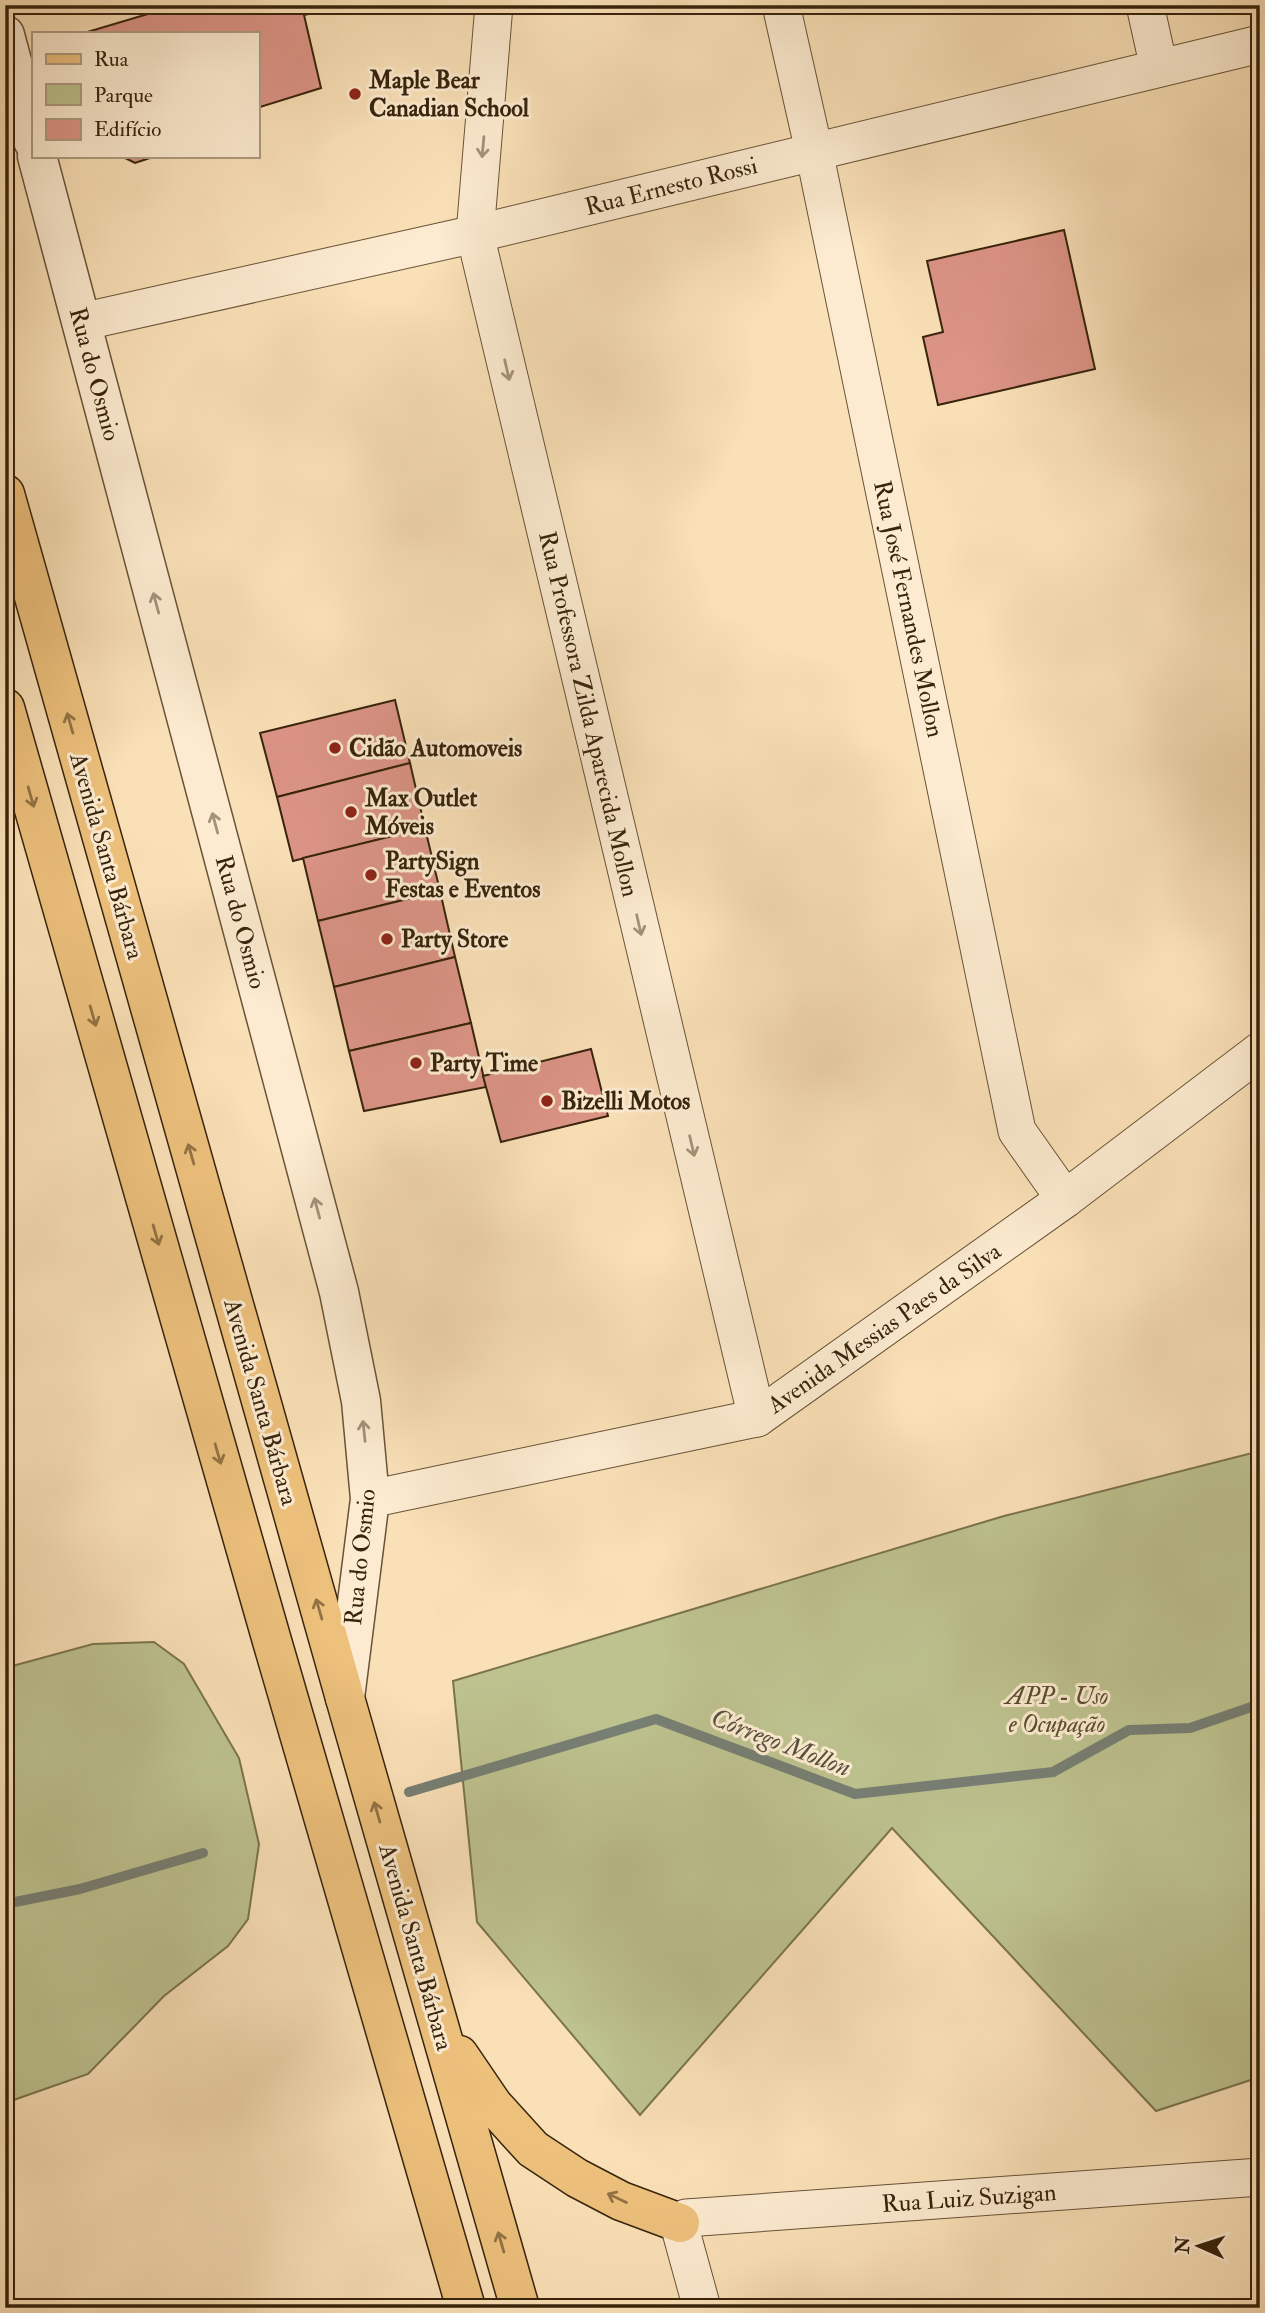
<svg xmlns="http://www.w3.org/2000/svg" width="1265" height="2313" font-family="'IM FELL Double Pica',serif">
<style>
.green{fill:#bdc28f;stroke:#7a734e;stroke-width:2}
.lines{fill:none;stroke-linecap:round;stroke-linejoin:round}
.stream{stroke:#777f73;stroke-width:10}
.building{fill:#dc9486;stroke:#37240c;stroke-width:2}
.minor-casing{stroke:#685337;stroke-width:39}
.tertiary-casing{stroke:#685337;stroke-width:41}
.primary-casing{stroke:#37240c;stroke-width:41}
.minor{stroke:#fcebd0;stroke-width:37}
.tertiary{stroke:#fcebd0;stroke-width:38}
.primary{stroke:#edc07c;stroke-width:38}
.oneway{stroke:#a39178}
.oneway2{stroke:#927244}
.poi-dot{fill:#8f2418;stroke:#fcebd0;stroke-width:2.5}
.labels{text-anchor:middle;stroke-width:6;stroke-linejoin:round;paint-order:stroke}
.poi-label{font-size:24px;font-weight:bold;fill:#37240c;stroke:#fcebd0;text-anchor:start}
.street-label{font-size:24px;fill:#37240c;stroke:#fcebd0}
.park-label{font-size:24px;font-style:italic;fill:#584c2d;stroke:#fcebd0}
.water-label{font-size:26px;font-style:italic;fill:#575140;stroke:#fcebd0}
</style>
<rect width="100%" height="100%" fill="#fae0b7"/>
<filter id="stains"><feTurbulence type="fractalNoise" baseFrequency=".00286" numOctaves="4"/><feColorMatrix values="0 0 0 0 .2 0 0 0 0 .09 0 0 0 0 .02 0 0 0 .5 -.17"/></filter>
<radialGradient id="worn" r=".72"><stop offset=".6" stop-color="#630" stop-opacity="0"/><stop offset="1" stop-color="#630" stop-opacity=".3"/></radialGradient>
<!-- green -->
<g class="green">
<path d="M1260 1451V2077L1156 2111 892 1828 640 2115 477 1922 453 1681 1004 1516Z"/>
<path d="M154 1642 184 1664 239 1758 259 1844 248 1919 228 1946 164 1996 88 2074 5 2103V1668L93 1644Z"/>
</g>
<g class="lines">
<!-- stream -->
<g class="stream">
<path d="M409 1792 656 1719 855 1794 1053 1772 1129 1730 1190 1728 1260 1704"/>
<path d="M5 1904 80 1889 203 1853"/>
</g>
</g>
<!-- building -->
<g class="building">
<path d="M178 5H350L304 15 321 88 257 108V33H84Z"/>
<path d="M121 156H156L135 163Z"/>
<path d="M1064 230 1095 369 938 405 923 337 943 332 927 261Z"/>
<path d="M395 700 410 763 277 797 260 733Z"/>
<path d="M410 763 425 828 293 861 277 797Z"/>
<path d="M425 828 440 891 318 921 303 858Z"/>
<path d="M440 891 455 957 334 987 318 921Z"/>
<path d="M455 957 471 1023 349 1051 334 987Z"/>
<path d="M471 1023 486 1087 364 1111 349 1051Z"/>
<path d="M591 1049 608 1116 501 1142 483 1076Z"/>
</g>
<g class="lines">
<defs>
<g id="minor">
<path d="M494 5 475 234 757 1418"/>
<path d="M781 5 814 151 1017 1131 1065 1199"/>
<path d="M1145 5 1159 68"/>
<path d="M81 322 475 234 1260 44"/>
<path d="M370 1499 757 1418 1065 1199 1260 1051"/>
<path d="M702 2308 680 2228V2223L686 2218 1260 2177"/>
</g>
<g id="tertiary">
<path d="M5 35 33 141"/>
<path d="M37 156 339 1292 361 1401 370 1499 345 1698"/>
</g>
<g id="primary">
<path d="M5 494 345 1698 520 2308"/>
<path d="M5 708 272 1641 466 2308"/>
<path d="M459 2055 493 2105 533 2149 577 2178 621 2201 680 2223"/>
</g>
</defs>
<!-- minor casing -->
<use href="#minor" class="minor-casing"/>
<!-- tertiary casing -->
<use href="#tertiary" class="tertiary-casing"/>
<!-- primary casing -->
<use href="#primary" class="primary-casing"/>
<!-- minor -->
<use href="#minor" class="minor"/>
<!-- tertiary -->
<use href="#tertiary" class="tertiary"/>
<!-- primary -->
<use href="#primary" class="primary"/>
</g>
<!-- one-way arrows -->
<defs><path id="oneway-shaft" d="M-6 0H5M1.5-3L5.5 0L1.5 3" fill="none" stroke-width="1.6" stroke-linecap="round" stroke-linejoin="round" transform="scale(1.75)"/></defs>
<g class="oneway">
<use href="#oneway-shaft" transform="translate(483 147) rotate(95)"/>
<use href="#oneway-shaft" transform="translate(507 370) rotate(77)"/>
<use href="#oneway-shaft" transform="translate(156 603) rotate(-105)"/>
<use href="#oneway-shaft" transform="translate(215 823) rotate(-105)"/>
<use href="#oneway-shaft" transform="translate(639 925) rotate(77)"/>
<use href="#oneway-shaft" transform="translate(692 1146) rotate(77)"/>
<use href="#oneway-shaft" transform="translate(317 1208) rotate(-105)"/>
<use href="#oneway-shaft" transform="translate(364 1431) rotate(-96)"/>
</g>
<g class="oneway2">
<use href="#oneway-shaft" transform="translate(70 723) rotate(-106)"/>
<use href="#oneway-shaft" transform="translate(31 797) rotate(74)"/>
<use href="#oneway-shaft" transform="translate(93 1016) rotate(74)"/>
<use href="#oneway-shaft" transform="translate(191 1154) rotate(-106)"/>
<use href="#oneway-shaft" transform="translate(156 1235) rotate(74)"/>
<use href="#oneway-shaft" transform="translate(218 1454) rotate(74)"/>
<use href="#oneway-shaft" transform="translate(319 1609) rotate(-106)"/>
<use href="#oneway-shaft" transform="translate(377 1812) rotate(-106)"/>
<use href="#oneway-shaft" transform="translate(617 2198) rotate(-155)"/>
<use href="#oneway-shaft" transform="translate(501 2242) rotate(-106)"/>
</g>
<!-- markers -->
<g class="poi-dot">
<circle cx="355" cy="94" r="7"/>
<circle cx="335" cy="748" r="7"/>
<circle cx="351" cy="812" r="7"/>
<circle cx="371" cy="875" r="7"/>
<circle cx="387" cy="939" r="7"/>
<circle cx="416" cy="1063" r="7"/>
<circle cx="547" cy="1101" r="7"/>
</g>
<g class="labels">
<!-- poi labels -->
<g class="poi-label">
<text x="369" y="88">Maple Bear<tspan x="369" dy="28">Canadian School</tspan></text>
<text x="349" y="756">Cidão Automoveis</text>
<text x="365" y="806">Max Outlet<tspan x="365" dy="28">Móveis</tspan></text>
<text x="385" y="869">PartySign<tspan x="385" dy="28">Festas e Eventos</tspan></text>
<text x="401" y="947">Party Store</text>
<text x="430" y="1071">Party Time</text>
<text x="561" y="1109">Bizelli Motos</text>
</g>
<!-- street labels -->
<g class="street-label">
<text transform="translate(671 186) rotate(-14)" y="8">Rua Ernesto Rossi</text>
<text transform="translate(95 374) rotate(75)" y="8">Rua do Osmio</text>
<text transform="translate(909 609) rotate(78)" y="8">Rua José Fernandes Mollon</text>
<text transform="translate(589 714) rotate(77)" y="8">Rua Professora Zilda Aparecida Mollon</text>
<text transform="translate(107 856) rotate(74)" y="8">Avenida Santa Bárbara</text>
<text transform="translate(241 922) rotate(75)" y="8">Rua do Osmio</text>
<text transform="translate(884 1328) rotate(-35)" y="8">Avenida Messias Paes da Silva</text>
<text transform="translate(261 1402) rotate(74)" y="8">Avenida Santa Bárbara</text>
<text transform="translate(360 1557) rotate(-84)" y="8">Rua do Osmio</text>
<text transform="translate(416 1947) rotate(74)" y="8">Avenida Santa Bárbara</text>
<text transform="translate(969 2198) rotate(-4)" y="8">Rua Luiz Suzigan</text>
</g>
<!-- park labels -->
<g class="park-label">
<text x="1057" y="1704">APP - Uso<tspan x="1057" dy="28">e Ocupação</tspan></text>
</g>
<!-- water labels -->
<g class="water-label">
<text transform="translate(781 1742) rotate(21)" y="9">Córrego Mollon</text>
</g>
</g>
<!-- margin -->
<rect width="1265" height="2313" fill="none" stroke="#fae0b7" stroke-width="28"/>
<rect x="7" y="7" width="1251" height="2299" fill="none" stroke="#37240c" stroke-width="3.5"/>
<rect x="14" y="14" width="1237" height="2285" fill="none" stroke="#37240c" stroke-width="2"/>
<!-- legend -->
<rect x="32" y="32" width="228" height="126" fill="#fcebd0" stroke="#ad9b82" stroke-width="2"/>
<rect x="46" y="54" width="35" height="10" fill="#edc07c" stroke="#ad9b82" stroke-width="2"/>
<text x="94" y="66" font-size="21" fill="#37240c">Rua</text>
<rect x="46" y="84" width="35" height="21" fill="#bdc28f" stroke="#ad9b82" stroke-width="2"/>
<text x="94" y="102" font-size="21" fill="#37240c">Parque</text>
<rect x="46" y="119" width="35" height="21" fill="#dc9486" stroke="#ad9b82" stroke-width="2"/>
<text x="94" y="136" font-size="21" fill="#37240c">Edifício</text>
<!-- north arrow -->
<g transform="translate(1199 2246) rotate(273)" stroke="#fcebd0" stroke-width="5" paint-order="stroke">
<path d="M0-5L12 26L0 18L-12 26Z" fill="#37240c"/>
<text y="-10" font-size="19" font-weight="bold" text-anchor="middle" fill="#37240c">N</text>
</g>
<rect width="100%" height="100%" filter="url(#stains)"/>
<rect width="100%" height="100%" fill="url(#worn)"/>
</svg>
